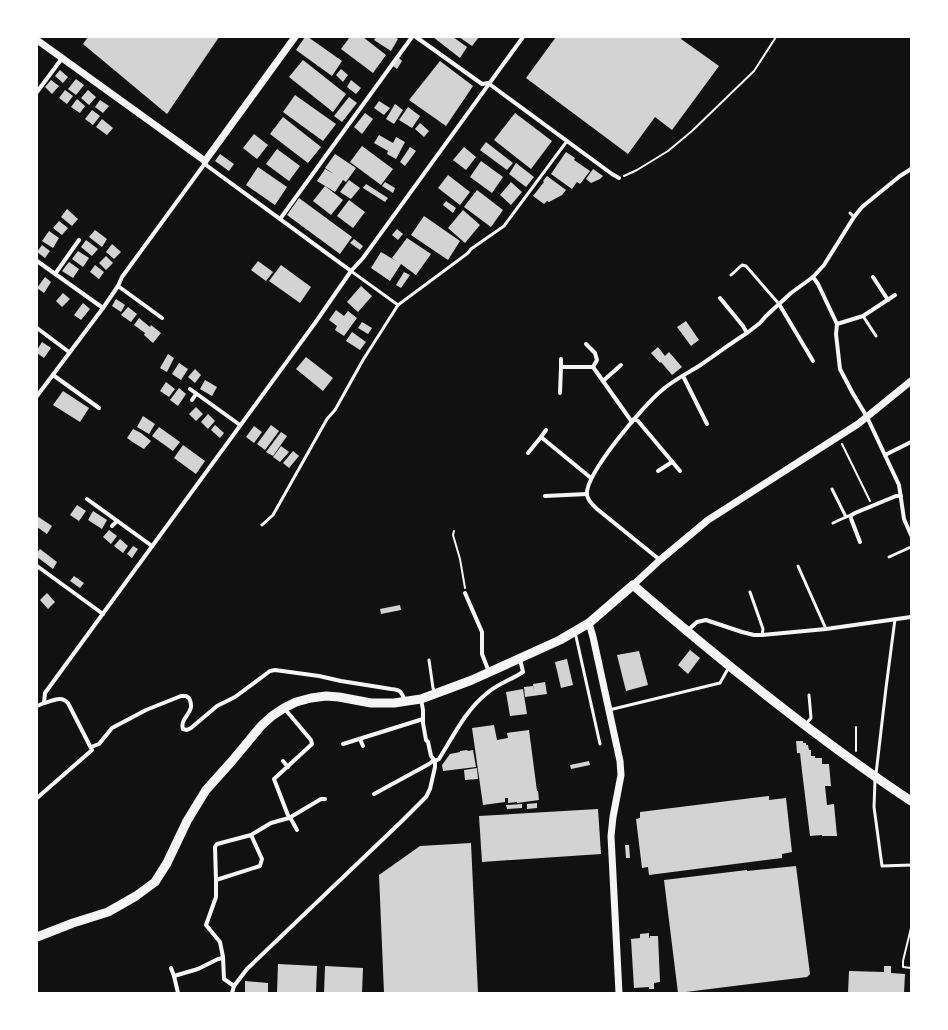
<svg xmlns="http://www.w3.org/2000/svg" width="948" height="1030" font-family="'Open Sans',sans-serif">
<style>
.building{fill:#d3d3d3}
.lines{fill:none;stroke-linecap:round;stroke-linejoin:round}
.path{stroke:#f5f5f5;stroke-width:2}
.service{stroke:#f5f5f5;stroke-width:3}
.minor{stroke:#f5f5f5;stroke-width:4}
.tertiary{stroke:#f5f5f5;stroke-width:7}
.primary{stroke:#f5f5f5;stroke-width:9}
</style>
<rect width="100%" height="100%" fill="#111"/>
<!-- building -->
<g class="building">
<path d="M88 37H219L167 114 83 44Z"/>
<path d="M305 37H308L342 61 332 76 296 50Z"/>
<path d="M350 37H363L386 55 373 73 341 49Z"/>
<path d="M376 37H395L398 39 391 51 374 40Z"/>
<path d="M433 37H453L467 47 460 58Z"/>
<path d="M459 37H479L472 46Z"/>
<path d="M556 37H682L681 39 719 66 672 130 655 117 628 154 526 78Z"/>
<path d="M399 58 402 61 397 69 393 66Z"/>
<path d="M303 60 346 94 333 112 289 77Z"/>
<path d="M440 61 473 86 446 126 409 100Z"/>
<path d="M341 69 348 75 343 82 336 75Z"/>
<path d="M60 70 68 77 63 83 55 76Z"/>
<path d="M76 79 84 85 76 95 68 89Z"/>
<path d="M51 80 59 86 52 94 45 87Z"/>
<path d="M351 80 361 88 356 94 347 87Z"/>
<path d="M65 90 73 96 67 104 59 98Z"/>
<path d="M88 90 96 97 89 105 81 98Z"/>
<path d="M295 95 336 124 323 141 283 112Z"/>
<path d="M349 97 357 103 342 122 334 116Z"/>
<path d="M77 99 85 106 80 113 71 107Z"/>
<path d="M100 100 109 106 103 113 95 107Z"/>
<path d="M379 101 390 108 384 115 374 108Z"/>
<path d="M395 104 403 110 394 124 386 119Z"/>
<path d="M408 107 420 116 412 128 399 120Z"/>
<path d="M92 110 100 116 93 125 85 119Z"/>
<path d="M365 113 373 119 362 134 354 127Z"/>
<path d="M515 113 552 141 531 169 494 140Z"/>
<path d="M283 117 321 147 308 163 270 134Z"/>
<path d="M102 119 113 128 107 135 96 127Z"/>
<path d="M420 123 429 131 424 137 415 129Z"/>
<path d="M254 134 268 145 257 159 243 148Z"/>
<path d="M379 135 393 143 396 137 405 142 396 159 387 154 388 151 374 143Z"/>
<path d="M486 142 513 163 507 170 480 150Z"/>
<path d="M362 146 393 169 381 185 350 162Z"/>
<path d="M410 147 416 151 405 166 400 162Z"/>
<path d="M464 147 476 157 466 170 453 160Z"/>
<path d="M277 149 300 166 289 181 266 164Z"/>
<path d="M566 152 575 158 574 160 590 171 580 184 577 182 572 189 551 174Z"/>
<path d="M220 154 234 164 229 171 215 161Z"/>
<path d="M335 154 356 168 346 182 343 180 335 192 317 181 325 169 334 174 325 168Z"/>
<path d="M481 161 503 177 492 193 470 177Z"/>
<path d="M516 163 534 177 526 187 509 174Z"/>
<path d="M258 167 287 187 275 205 246 185Z"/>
<path d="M593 169 603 176 600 179 591 183 586 179Z"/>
<path d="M448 175 470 192 460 205 438 188Z"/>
<path d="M547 176 566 190 562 195 549 202 547 201 544 204 533 196 544 182 543 181Z"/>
<path d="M349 180 360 188 351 199 340 192Z"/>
<path d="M385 182 395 188 393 193 382 186Z"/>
<path d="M511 182 522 192 511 205 500 195Z"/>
<path d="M366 184 388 198 385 202 363 188Z"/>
<path d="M325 186 343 200 331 215 313 201Z"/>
<path d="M477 190 503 210 491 227 464 207Z"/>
<path d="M299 198 352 237 340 254 287 215Z"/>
<path d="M349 200 365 212 353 228 337 216Z"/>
<path d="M446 201 456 208 453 213 443 205Z"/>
<path d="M67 209 78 219 72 226 61 217Z"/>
<path d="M463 210 480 225 465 243 448 228Z"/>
<path d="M424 216 460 241 448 260 411 235Z"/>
<path d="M59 221 68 228 62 235 53 228Z"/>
<path d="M397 229 403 234 398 240 392 235Z"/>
<path d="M95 230 107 239 102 247 89 237Z"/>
<path d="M49 231 59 238 53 248 42 241Z"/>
<path d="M407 238 431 254 416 275 401 264 390 281 371 268 381 252 396 261 392 258Z"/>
<path d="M354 239 363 246 360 250 350 243Z"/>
<path d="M86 240 98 249 92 256 81 247Z"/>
<path d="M112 244 121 252 114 259 106 252Z"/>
<path d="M42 245 50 251 45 258 37 252Z"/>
<path d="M78 251 89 258 83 267 72 259Z"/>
<path d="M106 256 113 263 106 270 99 263Z"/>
<path d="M258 261 273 272 266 281 251 270Z"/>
<path d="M69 262 79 269 73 278 62 271Z"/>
<path d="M95 265 104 272 99 279 90 272Z"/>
<path d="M281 265 311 287 300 303 269 281Z"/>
<path d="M404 272 410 275 401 288 396 285Z"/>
<path d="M45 277 51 282 44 293 37 288Z"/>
<path d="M361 286 372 296 358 312 347 302Z"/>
<path d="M63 293 70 299 62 307 56 301Z"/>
<path d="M116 299 125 305 121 312 112 306Z"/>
<path d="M83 303 90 309 81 320 74 315Z"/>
<path d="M128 307 137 314 131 322 121 315Z"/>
<path d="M336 310 344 316 348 311 357 318 344 336 335 330 337 326 329 320Z"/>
<path d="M139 318 150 327 151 325 161 333 153 343 144 335 145 333 134 325Z"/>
<path d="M686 321 699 340 691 346 677 327Z"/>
<path d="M362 322 372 328 368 334 358 328Z"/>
<path d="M352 332 366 342 360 350 346 341Z"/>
<path d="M42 342 51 348 44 358 37 353V350Z"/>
<path d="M658 347 665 356 669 352 682 367 672 375 661 362 660 363 651 353Z"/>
<path d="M168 354 174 358 167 372 160 368Z"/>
<path d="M306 357 333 378 323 391 296 369Z"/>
<path d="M179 363 188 369 181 380 172 374Z"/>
<path d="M195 369 201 375 195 383 188 377Z"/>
<path d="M205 380 217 387 212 396 200 389Z"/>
<path d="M166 382 175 389 169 397 160 391Z"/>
<path d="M179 388 186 394 178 406 170 400Z"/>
<path d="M63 391 89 408 80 422 53 405Z"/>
<path d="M196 407 203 414 196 421 189 414Z"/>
<path d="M208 414 215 421 208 429 201 422Z"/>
<path d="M143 416 155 424 149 434 137 427Z"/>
<path d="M215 425 224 433 220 438 211 430Z"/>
<path d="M271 425 279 431 265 450 257 444Z"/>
<path d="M254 426 262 432 254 443 246 437Z"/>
<path d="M159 427 180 442 173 451 152 436Z"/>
<path d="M133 429 141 433 151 441 144 449 134 443 127 438Z"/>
<path d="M281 432 287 436 273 456 266 452Z"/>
<path d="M183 445 205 461 196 474 174 458Z"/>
<path d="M281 446 289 452 280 462 273 457Z"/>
<path d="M293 451 299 456 289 468 283 463Z"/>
<path d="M77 505 86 511 79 521 70 515Z"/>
<path d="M93 511 107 520 102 529 88 520Z"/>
<path d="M37 516 52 526 47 534 37 527Z"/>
<path d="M109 530 117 536 111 544 103 537Z"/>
<path d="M120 539 128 546 123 553 114 546Z"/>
<path d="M133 546 138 549 132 558 127 554Z"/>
<path d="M40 549 57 562 53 569 37 557V553Z"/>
<path d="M74 576 84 583 80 588 70 581Z"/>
<path d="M47 593 55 602 48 609 40 600Z"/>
<path d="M400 605 401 610 381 614 380 609Z"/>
<path d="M690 650 700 658 688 674 678 665Z"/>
<path d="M639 651 648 685 626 691 617 655Z"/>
<path d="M567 659 573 685 561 688 555 662Z"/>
<path d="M545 682 547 694 525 697 524 687 533 686 534 691 533 684Z"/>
<path d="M523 689 527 714 510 716 506 692Z"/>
<path d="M494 725 497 740 508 738 507 733 529 730 537 791H538L539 800 517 803V802L508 803V798H505V802L483 805 472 728Z"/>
<path d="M796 741H803V743H806V745H808L809 750H811V756H815V758H822V764H829L831 786H825L827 805 834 804 837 836H822V835L810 836 802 771 800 753H797Z"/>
<path d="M467 750 468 751 473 750 476 767 443 771 442 765 450 754 460 752V751Z"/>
<path d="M589 761 590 765 571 769 570 765Z"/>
<path d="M477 768 478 779 465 780 464 770Z"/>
<path d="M769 796V800L786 798 792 852 782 854V858L649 875 648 867 642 868 636 819 640 818V812Z"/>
<path d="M537 803V808L527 809V804Z"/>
<path d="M522 804V808L507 809 506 805Z"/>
<path d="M598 809 601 854 482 862 479 816Z"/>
<path d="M471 843 478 993H384L379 875 420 846Z"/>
<path d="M625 845H629L630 858H626Z"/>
<path d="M796 866 810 974 807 977 678 993 664 880 747 870V871Z"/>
<path d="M649 933V938H650V936H658L660 982 654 983V989H649V987L634 988 631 939 640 938V934Z"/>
<path d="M278 964 317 966 316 993H277Z"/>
<path d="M325 966 363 968 362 993H324Z"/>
<path d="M884 966H891V973L905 974 904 993H848L849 971 884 972Z"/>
<path d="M245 981 268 983V993H245Z"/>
</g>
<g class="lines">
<!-- path -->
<g class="path">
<path d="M624 176 637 170 668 151 692 131 754 71 776 37"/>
<path d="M842 444 870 501"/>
<path d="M454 531 453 535 460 559 465 588"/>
<path d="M856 751V727"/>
<path d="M911 928 903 961V967L911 968"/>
</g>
<!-- service -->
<g class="service">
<path d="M850 213 854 217"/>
<path d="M351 271 398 305"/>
<path d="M731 275 742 265 746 266 779 304"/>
<path d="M863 316 876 336"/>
<path d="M832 489 846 517"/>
<path d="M833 523 848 516"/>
<path d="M262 525 273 515 327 419 335 410 363 360 398 305 468 253 471 249 504 226 567 141"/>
<path d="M889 557 911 547"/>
<path d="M798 566 826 629"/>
<path d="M750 592 763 629 762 635"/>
<path d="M575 632 600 744"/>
<path d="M429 660 433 688 435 692"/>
<path d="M609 710 720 683 729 667"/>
<path d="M805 725 811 718 809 695"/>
<path d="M876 774 886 688 895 619"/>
<path d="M875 780 874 807 882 866 911 865"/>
</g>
<!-- minor -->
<g class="minor">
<path d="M416 37 482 84 488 83 612 174 619 178"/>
<path d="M37 92 60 61 63 59"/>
<path d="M205 161 206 165 351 271"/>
<path d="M280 219 412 37"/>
<path d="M37 261 103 308"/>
<path d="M55 274 79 240"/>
<path d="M813 277 818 284 837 324 836 334 840 369 852 392 867 417 899 485 904 519 911 535"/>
<path d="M873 277 888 300"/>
<path d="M118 286 162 318"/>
<path d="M720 298 743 326 747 333"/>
<path d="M779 304 813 361"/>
<path d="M837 324 863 316 895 295"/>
<path d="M37 328 69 352"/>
<path d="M586 344 595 353 597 360 593 367"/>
<path d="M561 359V367"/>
<path d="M53 375 99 408"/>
<path d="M683 376 707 424"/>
<path d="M603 381 621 365"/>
<path d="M190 389 240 425"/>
<path d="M560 393 561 367H593L632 422"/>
<path d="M37 396 103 308 118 286 122 277 203 166 205 161"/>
<path d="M192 400 196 394"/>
<path d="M634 419 638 421 680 471"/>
<path d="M541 437 546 430"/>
<path d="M528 453 541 437 591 478"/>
<path d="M885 455 911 442"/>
<path d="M658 471 672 462"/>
<path d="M545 496 587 494"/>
<path d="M87 499 152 546"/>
<path d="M112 526 117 521"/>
<path d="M860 542 850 516 855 513 896 496H901"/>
<path d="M660 560 597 509C593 505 588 501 587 495 584 475 644 405 661 391 672 381 686 374 699 366 715 355 731 343 747 333L760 323 766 316 791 293 813 277 824 265 854 217 862 207 900 176 911 169"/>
<path d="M37 566 103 614"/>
<path d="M465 593 482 632V654L489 672"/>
<path d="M687 631 697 622 706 620 742 632 754 635H762L826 629 911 617"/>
<path d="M421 699 423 710V723L426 740 428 742 431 756 435 761"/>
<path d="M37 706 44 703 45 693 315 323 351 271 363 258 523 37"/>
<path d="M360 739 363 746"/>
<path d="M343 744 423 719"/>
<path d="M91 747 99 744 112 728 146 710 181 696H186L189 698C197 713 179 717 183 729L187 730 191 728 217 706 235 697 270 671 275 670 319 676 341 681 391 689C401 690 401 691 405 701"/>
<path d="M283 761 288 767"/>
<path d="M374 794 429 764 434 760"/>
<path d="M37 798 92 750 68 703C61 695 53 701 44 703"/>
<path d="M297 830 291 819 289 818 321 799H325"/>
<path d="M251 835 262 859 260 866 216 880 215 847 217 844 251 835 271 823 289 818 274 779 312 744 311 740 284 708"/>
<path d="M216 880V897L206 925 220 942 223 957 224 979 234 986"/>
<path d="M171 968 174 976"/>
<path d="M178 993 174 976 198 969 218 959 223 958"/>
<path d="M232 993 234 986 247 969 403 820 426 797 430 789 435 767V761L439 759C453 737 465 711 486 694 497 684 511 680 523 672L520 659"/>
</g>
<!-- tertiary -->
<g class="tertiary">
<path d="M37 40 205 161 295 37"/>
<path d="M633 585 660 560 708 520 858 424 911 381"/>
<path d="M589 623 593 637 620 761 621 775 613 817 611 836 619 993"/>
</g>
<!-- primary -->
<path class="primary" d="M37 937 73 923 108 912 136 896 155 882 167 863 187 821 206 790 232 761 261 726 272 716 284 708 296 702 311 698 326 696 339 697 371 703H394L421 699 472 680 560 640 589 623 633 585C722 662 813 736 911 801"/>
</g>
<!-- border -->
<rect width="948" height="1030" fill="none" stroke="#ffffff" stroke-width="76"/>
</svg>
